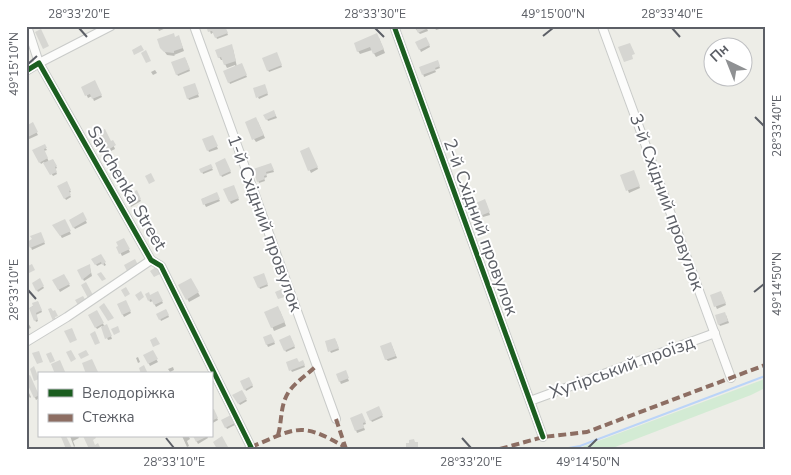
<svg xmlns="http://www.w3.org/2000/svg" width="791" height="475" font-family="'Nunito Sans',sans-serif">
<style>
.green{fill:#d3ebd4}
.shadow{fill:#0003}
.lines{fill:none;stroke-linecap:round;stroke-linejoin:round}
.stream{stroke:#bbd4f8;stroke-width:2}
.building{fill:#d6d6d2}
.minor-casing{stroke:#c9cbc9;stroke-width:10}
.minor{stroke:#fcfcfb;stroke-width:8}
.quiet{stroke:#8d6e63;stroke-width:4;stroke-dasharray:8 4;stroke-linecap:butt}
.cycleway-casing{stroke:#fff;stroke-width:8}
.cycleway{stroke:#1b5e20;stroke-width:5}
.ticks{fill:none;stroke:#5c5f66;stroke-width:2}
.labels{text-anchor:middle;stroke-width:4;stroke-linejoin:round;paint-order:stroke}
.street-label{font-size:18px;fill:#5c5f66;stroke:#fff}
.neatline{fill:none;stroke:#5c5f66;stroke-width:2}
.ticks-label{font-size:12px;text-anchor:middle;fill:#5c5f66}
</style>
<rect width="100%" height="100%" fill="#edede7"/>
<!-- green -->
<path class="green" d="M765 379V388L751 395 610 449H573L582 447Z"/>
<!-- shadow -->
<g class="shadow">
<path d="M157 26H165L166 28 159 31Z"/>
<path d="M208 26 225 28 228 35 217 39 214 32 211 34Z"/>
<path d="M413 26H426L428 31 420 34Z"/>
<path d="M434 26H442L443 28 436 30Z"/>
<path d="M175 38 180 40 184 51 174 55 175 56 167 55 161 47Z"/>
<path d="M379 38 385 53 376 57 372 50 360 54 358 51Z"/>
<path d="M426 38 430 47 421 52 417 43Z"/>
<path d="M233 49 237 67 241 65 247 77 230 84 225 72 236 67 235 65 227 68 223 60H221L219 57Z"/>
<path d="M277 56 282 67 269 72 268 70Z"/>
<path d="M186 60 190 71 178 76 177 74Z"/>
<path d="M438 63 440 68 435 70 436 72 424 77 421 67Z"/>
<path d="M155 70 157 73 153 75 151 72Z"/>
<path d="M95 82 102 97 94 101 92 96 88 98 83 87Z"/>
<path d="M195 86 199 97 189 100 188 98Z"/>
<path d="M265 87 268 95 259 99 258 97Z"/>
<path d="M274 112 277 118 268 121 265 115Z"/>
<path d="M258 122 265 138 256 142 254 139Z"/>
<path d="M32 124 38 135 27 140 26 127Z"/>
<path d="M95 136 111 143 112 142 115 149 105 154Z"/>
<path d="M212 136 218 149 209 152 204 140Z"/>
<path d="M44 146 47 150 44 151 49 162 53 160 57 168 55 169 57 174 53 176 44 162 41 164 34 151Z"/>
<path d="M309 149 318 169 311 173 301 152Z"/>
<path d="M225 160 231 173 222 177 216 164Z"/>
<path d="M210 165 213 170 203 174 201 169Z"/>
<path d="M272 167 274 172 266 174 267 177 264 178 265 181 259 183 255 170Z"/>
<path d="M634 173 640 188 629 193 622 175Z"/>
<path d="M66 183 71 192 69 193 71 197 66 200 59 187Z"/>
<path d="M233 187 239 200 231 204 225 190Z"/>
<path d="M136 192 141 201 131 207 126 197Z"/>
<path d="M216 194 220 201 206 207 202 199Z"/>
<path d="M486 203 490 215 483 217 477 204Z"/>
<path d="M82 214 87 223 75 229 70 221Z"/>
<path d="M64 221 71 234 62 238 54 226Z"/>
<path d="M40 233 45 244 32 250 29 242Z"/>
<path d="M123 239 130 252 122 256 118 248Z"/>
<path d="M100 255 106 265 104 266 103 263 97 266 93 259Z"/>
<path d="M90 268 92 276 84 281 79 271Z"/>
<path d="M263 274 268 286 260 289 255 278Z"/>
<path d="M64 276 70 286 60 292 54 281Z"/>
<path d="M39 280 44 288 38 292 33 283Z"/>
<path d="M191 280 200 296 189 302 180 286Z"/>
<path d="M157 292 163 303 156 307 153 301 150 302 147 294 150 296Z"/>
<path d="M722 294 726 305 717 309 711 296Z"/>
<path d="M125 301 131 313 124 317 118 305Z"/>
<path d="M38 302 42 312 36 315 38 321 36 322 30 308Z"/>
<path d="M166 310 169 317 161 321 158 314Z"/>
<path d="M280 311 286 326 274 331 266 312Z"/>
<path d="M96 312 105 327 108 328 112 339 108 340 102 326 97 329 89 316Z"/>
<path d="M726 315 729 323 720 326 719 324Z"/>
<path d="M26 319 31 328 26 330Z"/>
<path d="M271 335 275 344 268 347 264 338Z"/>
<path d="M290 336 295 348 286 352 281 340Z"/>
<path d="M336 341 339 350 331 353 330 351Z"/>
<path d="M392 346 397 358 388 361 386 359Z"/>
<path d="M152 352 158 362 150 366 145 356Z"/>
<path d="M138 357 140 362 138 363 136 358Z"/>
<path d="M303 362 305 367 292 372 291 370Z"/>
<path d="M173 367 174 370 170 372 168 369Z"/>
<path d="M26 372 39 398 36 400 27 378Z"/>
<path d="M346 374 349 381 341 384 337 375Z"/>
<path d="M249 378 253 387 246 391 242 382Z"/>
<path d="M26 387 31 397 30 398 26 392Z"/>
<path d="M241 391 247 401 240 405 234 396Z"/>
<path d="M378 408 383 417 372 422 367 413Z"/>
<path d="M213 410 218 420 211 424V411Z"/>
<path d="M231 416 235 425 227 429 223 421Z"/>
<path d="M363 417 366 424 363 425 365 430 357 433 352 419Z"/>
<path d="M70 436H78L79 438 73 441 75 446 74 447Z"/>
<path d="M182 436H190L189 437 190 439 187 441 189 446 187 447Z"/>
<path d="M194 436H207L208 438 198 444Z"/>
</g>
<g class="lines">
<!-- stream -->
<path class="stream" d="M563 449 580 446 765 376"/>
</g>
<!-- building -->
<g class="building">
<path d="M206 26H225L228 33 215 38 212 31 208 32Z"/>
<path d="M412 26H427L428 28 418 33 416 28 413 29Z"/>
<path d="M41 29 49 46 43 49 35 32Z"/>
<path d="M174 33 175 37 179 35 183 48 174 51V53L164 52 160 48 157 39Z"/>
<path d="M377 33 384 49 373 54 370 47 357 52 354 43Z"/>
<path d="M426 37 430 45 419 50 415 42Z"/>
<path d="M630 43 635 54 632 55 633 59 624 62 618 47Z"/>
<path d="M232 44 236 61 224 65 221 57 218 58 215 50Z"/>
<path d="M141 45 144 50 134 55 132 50Z"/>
<path d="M146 50 151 61 146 63 141 53Z"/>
<path d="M277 52 282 65 267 71 262 58Z"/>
<path d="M185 57 190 69 176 75 171 62Z"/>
<path d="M438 60 440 66 435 68 436 70 422 75 419 67Z"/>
<path d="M242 63 247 75 228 83 223 71Z"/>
<path d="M95 80 102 95 92 99 90 94 85 96 81 87Z"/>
<path d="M195 83 199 94 187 99 183 87Z"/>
<path d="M265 84 268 93 256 98 253 88Z"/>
<path d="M274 110 276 116 266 120 263 115Z"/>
<path d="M256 117 264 135 252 140 245 122Z"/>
<path d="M33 122 38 132 26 138V126Z"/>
<path d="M105 129 111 141 113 140 116 145 103 153 93 135Z"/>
<path d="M213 135 218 146 207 151 202 139Z"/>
<path d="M45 144 47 148 44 149 48 158 39 163 32 150Z"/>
<path d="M309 147 318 167 308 171 300 151Z"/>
<path d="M225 158 231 171 220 176 215 163Z"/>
<path d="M53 159 57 166 55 167 57 172 50 175 43 163Z"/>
<path d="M271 163 274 170 266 172 267 175 264 176 265 179 257 182 253 169Z"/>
<path d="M211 164 213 168 201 173 199 169Z"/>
<path d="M634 170 640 186 626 191 620 175Z"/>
<path d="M151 173 155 181 149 184 145 176Z"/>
<path d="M67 181 71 190 69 191 71 195 64 199 57 186Z"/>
<path d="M234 185 239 198 229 202 223 189Z"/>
<path d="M137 190 141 199 129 206 124 197Z"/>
<path d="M217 192 220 199 203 205 201 199Z"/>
<path d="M485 199 490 212 480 216 476 203Z"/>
<path d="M83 212 87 220 73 228 69 220Z"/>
<path d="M65 219 71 231 60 236 52 225Z"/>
<path d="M41 232 45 242 30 248 27 242 32 239 30 236Z"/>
<path d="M124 238 130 249 119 254 116 247 118 246 116 242Z"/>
<path d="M101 254 106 262 102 265 101 262 95 265 91 259Z"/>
<path d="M135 259 138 265 127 271 124 265Z"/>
<path d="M32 264 35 270 29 273 26 267Z"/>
<path d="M90 264 91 273 82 280 77 270Z"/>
<path d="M156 267 160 274 154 277 150 271Z"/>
<path d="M101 272 106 279 102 281 97 274Z"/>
<path d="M264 273 268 284 258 288 253 277Z"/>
<path d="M64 274 70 284 58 290 52 280Z"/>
<path d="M40 278 44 286 36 291 32 283Z"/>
<path d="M191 278 199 292 186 300 178 285Z"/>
<path d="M86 282 93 295 88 298 81 285Z"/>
<path d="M126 287 130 294 125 297 121 290Z"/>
<path d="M282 289 285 297 278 299 275 292Z"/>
<path d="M141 291 144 297 139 301 135 295Z"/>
<path d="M158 291 163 301 154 305 151 299 148 301 145 294 149 292 150 295Z"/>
<path d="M721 291 726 303 714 307 710 295Z"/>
<path d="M83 296 86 301 78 305 75 300Z"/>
<path d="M126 300 131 311 122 315 117 304Z"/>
<path d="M38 301 42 310 36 313 38 319 34 321 29 308 33 306 32 303Z"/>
<path d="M104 303 114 318 108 321 99 307Z"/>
<path d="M278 306 285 322 271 328 264 312Z"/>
<path d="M51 308 53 311 55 310 58 316 55 317 56 320 53 321 48 309Z"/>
<path d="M166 309 169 315 159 320 156 314Z"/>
<path d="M97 310 104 323 95 328 88 315Z"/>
<path d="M725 312 728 321 718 325 715 315Z"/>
<path d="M107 324 112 336 105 339 101 327Z"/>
<path d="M118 326 120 332 114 335 111 329Z"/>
<path d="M72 328 77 340 70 343 64 331Z"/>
<path d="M95 331 100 343 95 345 90 334Z"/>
<path d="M271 334 275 342 266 345 263 337Z"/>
<path d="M290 335 295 346 284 351 279 340Z"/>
<path d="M156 337 160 344 153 347 150 340Z"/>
<path d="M335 338 339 348 328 352 325 341Z"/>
<path d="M391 342 396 356 385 360 380 346Z"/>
<path d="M71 350 76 359 71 362 66 352Z"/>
<path d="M86 350 89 355 81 359 78 354Z"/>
<path d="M153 350 158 359 148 364 143 355Z"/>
<path d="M39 351 43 362 37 364 32 353Z"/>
<path d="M51 352 55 361 50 363 46 354Z"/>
<path d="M297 358 299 362 303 360 305 365 289 371 286 362Z"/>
<path d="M92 359 98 372 86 374 82 363Z"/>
<path d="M60 360 66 374H55L51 364Z"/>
<path d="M144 365 148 374H141L139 368Z"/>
<path d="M34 366 39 379 34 381 30 369Z"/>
<path d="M346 370 349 378 339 382 336 374Z"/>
<path d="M30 375 39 395 34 398 26 381V377Z"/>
<path d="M249 377 253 385 244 390 240 381Z"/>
<path d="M242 390 247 399 238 404 232 395Z"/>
<path d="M379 406 383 415 370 421 366 412Z"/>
<path d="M214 409 218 418 211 421V410Z"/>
<path d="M362 413 366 422 363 423 364 428 355 431 350 418Z"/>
<path d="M231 415 235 423 225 428 221 420Z"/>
<path d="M66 436 72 448 66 449 61 437Z"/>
<path d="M83 436H95L96 438 93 440 95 445 98 443 101 449H89Z"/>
<path d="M193 436H208L196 442Z"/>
<path d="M222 436 228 447 225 449H217L213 442Z"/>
<path d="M414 439 415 442H418V449H406V443H409V440Z"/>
</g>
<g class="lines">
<defs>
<g id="minor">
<path d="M27 26 39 63 111 26"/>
<path d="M194 26 336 419"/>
<path d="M394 26 543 437"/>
<path d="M602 26 731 378"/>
<path d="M26 71 39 63 151 260 161 266 251 447 249 449"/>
<path d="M26 342 67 317 151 260"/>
<path d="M530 401 715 333"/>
</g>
</defs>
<!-- minor casing -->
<use href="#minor" class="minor-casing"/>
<!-- minor -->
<use href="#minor" class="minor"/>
<!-- quiet -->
<g class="quiet">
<path d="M336 419 346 449"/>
<path d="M278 435C282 422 280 406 288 393 295 382 307 375 316 366"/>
<path d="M251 447C297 428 300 421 345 447"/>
<path d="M500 449 543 437 587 432 765 365"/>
</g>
<defs>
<g id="cycleway">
<path d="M394 26 543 437"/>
<path d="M26 71 39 63 151 260 161 266 251 447 249 449"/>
</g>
</defs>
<!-- cycleway casing -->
<use href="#cycleway" class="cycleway-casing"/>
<!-- cycleway -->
<use href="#cycleway" class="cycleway"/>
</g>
<!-- ticks -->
<path class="ticks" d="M79 28 87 37M375 28 384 37M672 28 680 37M543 36 553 28M28 64 37 56M755 117 764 126M28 290 36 299M754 292 764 284M166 438 174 448M462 438 471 448M588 448 597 439"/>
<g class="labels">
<!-- street labels -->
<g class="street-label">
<text transform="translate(127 188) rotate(60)" y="6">Savchenka Street</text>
<text transform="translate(667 202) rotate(70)" y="6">3-й Східний провулок</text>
<text transform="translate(265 223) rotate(70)" y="6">1-й Східний провулок</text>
<text transform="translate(481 227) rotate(70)" y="6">2-й Східний провулок</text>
<text transform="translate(622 367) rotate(-20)" y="6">Хутірський проїзд</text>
</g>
</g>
<!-- border -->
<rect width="791" height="475" fill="none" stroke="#ffffff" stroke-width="55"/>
<!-- legend -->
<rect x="38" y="372" width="175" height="65" fill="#ffffff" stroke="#bebfc2"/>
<rect x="48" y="389" width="25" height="8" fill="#1b5e20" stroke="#bebfc2"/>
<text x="82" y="398" font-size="15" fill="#5c5f66">Велодоріжка</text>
<rect x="48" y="414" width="25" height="8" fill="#8d6e63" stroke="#bebfc2"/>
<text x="82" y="422" font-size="15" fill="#5c5f66">Стежка</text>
<!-- north arrow -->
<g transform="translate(728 62) rotate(317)"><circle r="24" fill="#ffffff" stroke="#bebfc2"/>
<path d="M0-4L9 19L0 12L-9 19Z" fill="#8f9193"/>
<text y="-8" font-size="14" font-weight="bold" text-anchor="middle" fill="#5c5f66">Пн</text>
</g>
<rect x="28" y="28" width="736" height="420" class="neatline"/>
<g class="ticks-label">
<text x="79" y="18">28°33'20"E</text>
<text x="375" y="18">28°33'30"E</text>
<text x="553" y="18">49°15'00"N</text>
<text x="672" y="18">28°33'40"E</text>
<text transform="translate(14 64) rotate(-90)" y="4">49°15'10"N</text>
<text transform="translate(777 126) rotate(-90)" y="4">28°33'40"E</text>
<text transform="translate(777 284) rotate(-90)" y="4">49°14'50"N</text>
<text transform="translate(14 290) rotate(-90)" y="4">28°33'10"E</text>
<text x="174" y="466">28°33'10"E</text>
<text x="471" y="466">28°33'20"E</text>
<text x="588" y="466">49°14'50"N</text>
</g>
</svg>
